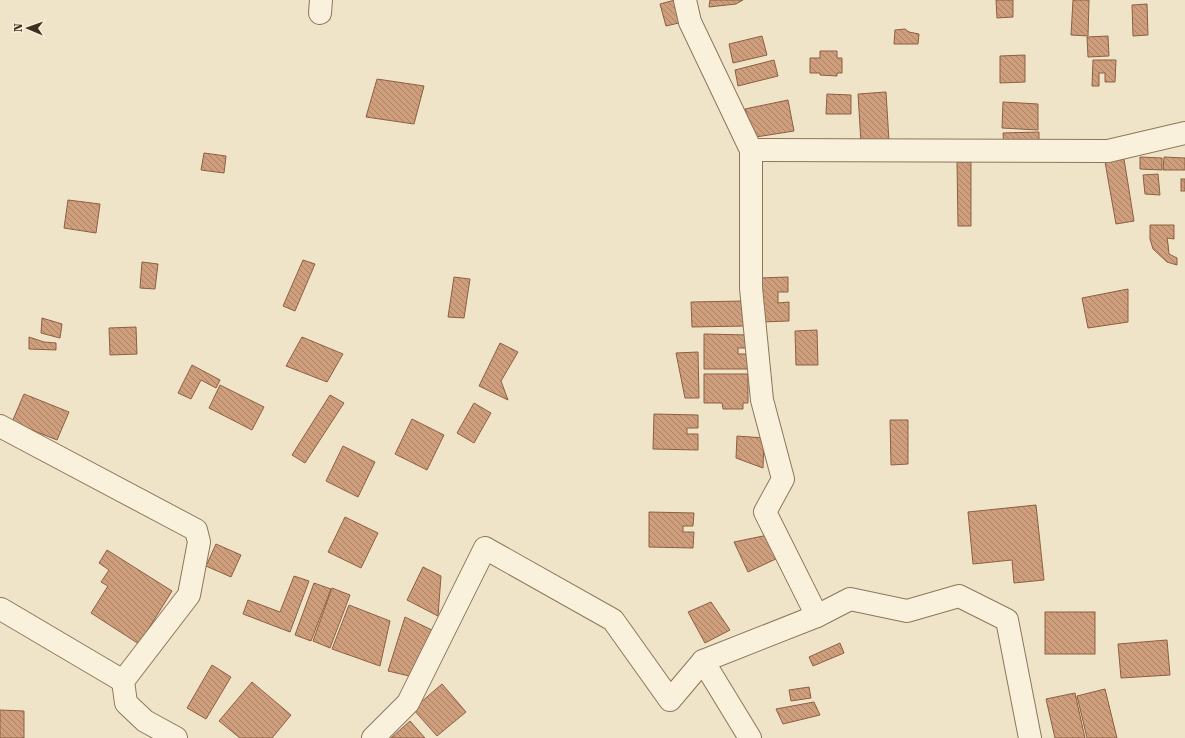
<svg xmlns="http://www.w3.org/2000/svg" width="1185" height="738" font-family="'Roboto Serif',serif">
<style>
.building{fill:url(#building-back-hatch);stroke:#8d5f41}
.lines{fill:none;stroke-linecap:round;stroke-linejoin:round}
.minor-casing{stroke:#8d765c;stroke-width:24}
.minor{stroke:#faf1dc;stroke-width:22}
</style>
<defs>
<pattern id="building-back-hatch" width="6" height="6" patternUnits="userSpaceOnUse"><rect width="6" height="6" fill="#cf9f7d"/><path d="M-1 5l2 2M0 0l6 6M5-1l2 2" fill="none" stroke="#a98266"/></pattern>
</defs>
<rect width="100%" height="100%" fill="#f0e4c8"/>
<!-- building -->
<g class="building">
<path d="M675 0 683 22 666 26 660 4Z"/>
<path d="M710 0H743L736 4 709 7Z"/>
<path d="M996 0H1013V17L997 18Z"/>
<path d="M1073 0H1089L1088 36 1071 35Z"/>
<path d="M1147 4 1148 35 1133 36 1132 5Z"/>
<path d="M905 29 909 32 919 34 918 44H894L895 30Z"/>
<path d="M762 36 767 55 733 63 729 44Z"/>
<path d="M1108 36 1109 56 1088 57 1087 37Z"/>
<path d="M820 51H837V58H842V73H837V76L820 75V73H810V58H820Z"/>
<path d="M1025 55V82L1000 83V56Z"/>
<path d="M774 60 778 76 738 86 735 70Z"/>
<path d="M1093 60H1116L1115 82H1105V73H1099V86H1092Z"/>
<path d="M377 79 424 86 414 124 366 117Z"/>
<path d="M886 92 889 141 861 143 858 94Z"/>
<path d="M827 94 851 95V114H826Z"/>
<path d="M788 100 794 131 756 137 745 109Z"/>
<path d="M1003 102 1038 104V130L1002 128Z"/>
<path d="M1039 132V148H1004L1003 133Z"/>
<path d="M204 153 226 156 224 173 201 170Z"/>
<path d="M1140 157 1162 158V170L1140 169Z"/>
<path d="M1164 157 1185 158V170H1163Z"/>
<path d="M1124 159 1134 221 1116 224 1105 162Z"/>
<path d="M957 162H971V226H958Z"/>
<path d="M1158 174 1160 195 1145 194 1143 175Z"/>
<rect x="1181" y="179" width="4" height="12"/>
<path d="M68 200 100 204 96 233 64 228Z"/>
<path d="M1150 225H1174V239L1167 238 1168 244 1169 254 1177 258V265L1167 262 1153 249 1150 239Z"/>
<path d="M303 260 315 264 295 311 283 306Z"/>
<path d="M142 262 158 264 155 289 140 288Z"/>
<path d="M454 277 470 279 464 318 448 317Z"/>
<path d="M788 277V292H778V303L789 302V321L761 322 760 278Z"/>
<path d="M1128 289V322L1088 328 1082 298Z"/>
<path d="M745 301V326L692 327 691 302Z"/>
<path d="M42 318 62 324 60 338 41 333Z"/>
<path d="M136 327 137 354 110 355 109 328Z"/>
<path d="M817 330 818 365H796L795 331Z"/>
<path d="M704 334 748 335V348H738V354H748V369H704Z"/>
<path d="M29 337 44 342 56 343V350L29 349Z"/>
<path d="M302 337 343 354 327 382 286 366Z"/>
<path d="M500 343 518 352 501 381 508 400 479 386Z"/>
<path d="M698 352 699 398H685L676 353Z"/>
<path d="M192 365 220 380 216 388 201 380 191 399 178 393Z"/>
<path d="M704 374H748V403H743V409H723L722 403H704Z"/>
<path d="M220 385 264 407 252 430 209 408Z"/>
<path d="M24 394 69 412 57 440 12 422Z"/>
<path d="M330 395 344 403 305 463 292 455Z"/>
<path d="M474 403 491 413 474 443 457 433Z"/>
<path d="M654 414 698 415V428H687V434H698V450L653 449Z"/>
<path d="M412 419 444 435 427 470 395 454Z"/>
<path d="M890 420H908V464L891 465Z"/>
<path d="M737 436 764 438 763 468 736 458Z"/>
<path d="M343 446 375 462 358 497 326 481Z"/>
<path d="M1036 505 1044 580 1014 583 1012 560 973 564 968 512Z"/>
<path d="M649 512 694 513 693 526H683V532H694L693 548 649 547Z"/>
<path d="M345 517 378 533 361 568 328 552Z"/>
<path d="M768 535 780 557 748 572 734 542Z"/>
<path d="M216 544 241 555 231 577 206 566Z"/>
<path d="M107 550 172 591 139 644 91 613 108 586 101 582 109 570 99 563Z"/>
<path d="M423 567 441 576 438 616 407 600Z"/>
<path d="M294 576 309 581 290 632 243 614 248 600 280 612Z"/>
<path d="M314 583 331 589 311 641 295 635Z"/>
<path d="M332 588 350 595 330 648 313 641Z"/>
<path d="M711 602 730 630 705 643 688 612Z"/>
<path d="M349 605 390 621 380 666 332 649Z"/>
<rect x="1045" y="612" width="50" height="42"/>
<path d="M405 617 436 632 418 678 388 671Z"/>
<path d="M1167 640 1170 675 1121 678 1118 644Z"/>
<path d="M840 643 844 653 813 666 809 657Z"/>
<path d="M212 665 231 677 206 719 187 708Z"/>
<path d="M252 682 291 715 272 738H240L219 721Z"/>
<path d="M442 684 466 712 437 736 413 709Z"/>
<path d="M809 687 811 698 791 701 789 690Z"/>
<path d="M1105 689 1117 738H1087L1077 696Z"/>
<path d="M1075 693 1085 738H1055L1046 699Z"/>
<path d="M814 702 820 715 783 724 776 709Z"/>
<path d="M0 710 24 711V738H0Z"/>
<path d="M410 721 425 738H391Z"/>
</g>
<g class="lines">
<defs>
<g id="minor">
<path d="M320 13 321 0"/>
<path d="M751 150 1108 151 1185 133"/>
<path d="M0 426 196 530 199 542 189 595 123 681 126 703 145 721 176 738"/>
<path d="M1 609 123 681"/>
<path d="M817 616 850 599 907 611 959 596 1007 620 1030 738"/>
<path d="M703 661 750 738"/>
<path d="M373 738 408 703 485 548 613 620 670 700 703 661 817 616 765 512 783 479 762 400 751 288V150L690 22 685 0"/>
</g>
</defs>
<!-- minor casing -->
<use href="#minor" class="minor-casing"/>
<!-- minor -->
<use href="#minor" class="minor"/>
</g>
<!-- north arrow -->
<g transform="translate(28 28) rotate(272)" stroke="#f7eed8" stroke-width="3" paint-order="stroke">
<path d="M0-3L7 15L0 10L-7 15Z" fill="#3d2e20"/>
<text y="-6" font-size="11" font-weight="bold" text-anchor="middle" fill="#3d2e20">N</text>
</g>
</svg>
